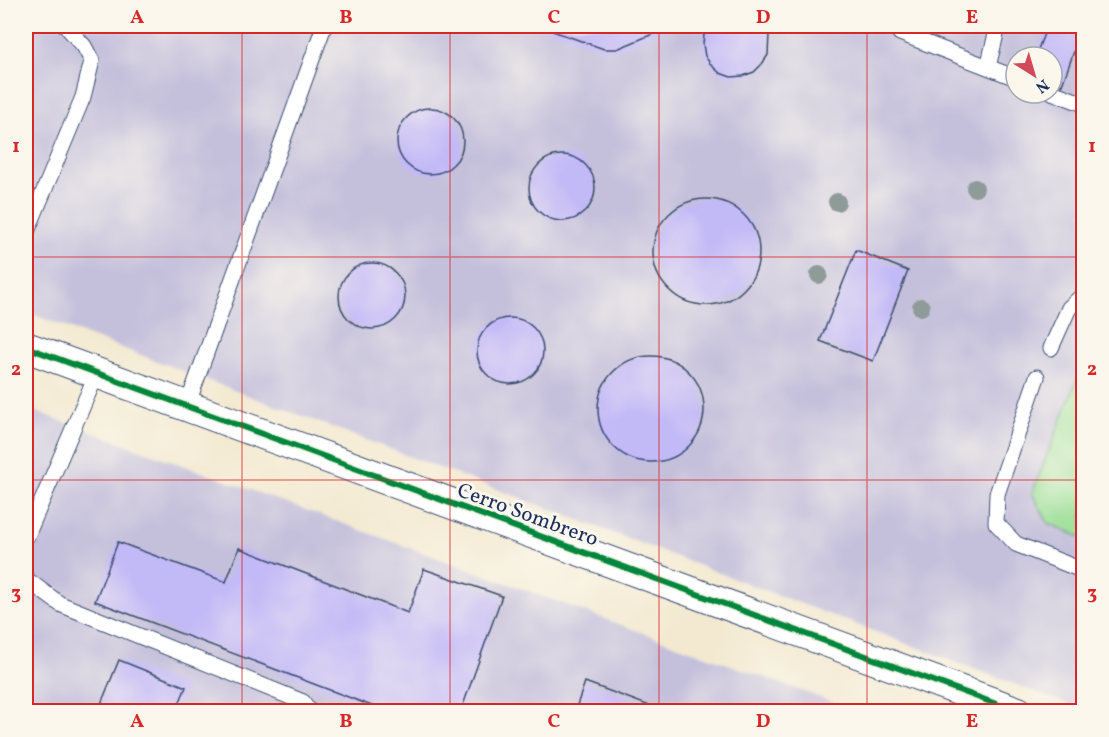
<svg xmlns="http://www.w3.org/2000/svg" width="1109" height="737" font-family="Vollkorn,serif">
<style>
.industrial{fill:#c4c0db;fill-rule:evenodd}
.green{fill:#9bdf97;stroke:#5b877a;stroke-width:1.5}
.building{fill:#c2b9f7}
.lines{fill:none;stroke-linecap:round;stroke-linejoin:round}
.lane-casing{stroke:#3b4b6f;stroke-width:17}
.street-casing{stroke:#3b4b6f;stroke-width:32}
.lane{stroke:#fff;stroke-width:15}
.street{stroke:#fff;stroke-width:30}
.cycleway-casing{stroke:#fbf7ec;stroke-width:10}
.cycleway{stroke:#00873e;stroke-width:6}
.tree{fill:#8e9b99}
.grid{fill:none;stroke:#d62828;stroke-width:1.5;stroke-opacity:0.55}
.labels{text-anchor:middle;stroke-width:6;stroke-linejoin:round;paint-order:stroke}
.street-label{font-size:21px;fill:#1b2f5e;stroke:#fbf7ec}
.neatline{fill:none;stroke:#d62828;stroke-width:2}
.grid-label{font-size:20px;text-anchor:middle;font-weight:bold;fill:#d62828}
</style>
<rect width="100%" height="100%" fill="#fbf7ec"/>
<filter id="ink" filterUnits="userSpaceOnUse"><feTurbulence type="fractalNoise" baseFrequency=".0167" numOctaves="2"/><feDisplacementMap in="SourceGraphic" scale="12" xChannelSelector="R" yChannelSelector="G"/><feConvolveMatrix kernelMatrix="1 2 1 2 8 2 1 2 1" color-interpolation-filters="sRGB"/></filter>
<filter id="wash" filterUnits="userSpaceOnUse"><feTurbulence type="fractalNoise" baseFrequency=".008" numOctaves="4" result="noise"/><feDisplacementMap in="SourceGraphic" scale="24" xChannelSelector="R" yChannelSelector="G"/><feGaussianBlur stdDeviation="1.35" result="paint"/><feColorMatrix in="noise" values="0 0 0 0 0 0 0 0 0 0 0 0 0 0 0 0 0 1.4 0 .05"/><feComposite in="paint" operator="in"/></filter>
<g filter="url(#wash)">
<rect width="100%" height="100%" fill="#f3e9d0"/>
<!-- industrial -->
<g class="industrial">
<path d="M26 26H1083V710L26 312ZM1016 57H1052V93H1016Z"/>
<path d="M26 408 857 711H26Z"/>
</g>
<!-- green -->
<path class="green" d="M1083 365V538L1048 523 1032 493Z"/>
<g id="blocks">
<!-- building -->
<g class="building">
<path d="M548 26H672L617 49H604L547 29Z"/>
<path d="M705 26H765L769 34 768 55 762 64 754 72 743 76 731 77 720 73 711 65 705 56 703 44Z"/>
<path d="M1047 26H1083L1062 85 1052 82V57H1035Z"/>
<circle cx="430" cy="141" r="33"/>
<circle cx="562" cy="188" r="33"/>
<circle cx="706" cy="252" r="53"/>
<path d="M856 250 908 271 873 361 820 341Z"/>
<circle cx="372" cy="296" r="33"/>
<circle cx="510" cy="351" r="33"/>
<circle cx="651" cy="409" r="53"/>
<path d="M118 542 226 582 239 548 408 613 424 569 502 596 461 711H385L95 601Z"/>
<path d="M119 660 186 687 176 711H98Z"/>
<path d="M585 682 658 709V711H575Z"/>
</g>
</g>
</g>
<g filter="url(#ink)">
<use href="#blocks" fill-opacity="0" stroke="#3b4b6f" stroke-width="1.5"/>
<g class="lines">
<defs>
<g id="lane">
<path d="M899 26 900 33 1016 78"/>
<path d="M988 67 998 26"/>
<path d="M1052 92 1084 104"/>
<path d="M26 234 83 97 92 61 84 46 66 26"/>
<path d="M1051 348 1069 308 1084 294"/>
<path d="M1037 377 997 494 996 523 1016 544 1084 571"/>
<path d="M187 406 324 26"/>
<path d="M26 538 97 373"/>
<path d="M26 579 60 604 303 702 310 712"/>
</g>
<path id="street" d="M26 347 1018 712"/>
</defs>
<!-- lane casing -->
<use href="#lane" class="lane-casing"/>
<!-- street casing -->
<use href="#street" class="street-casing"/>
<!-- lane -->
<use href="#lane" class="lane"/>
<!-- street -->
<use href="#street" class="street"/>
<defs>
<path id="cycleway" d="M26 347 1018 712"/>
</defs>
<!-- cycleway casing -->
<use href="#cycleway" class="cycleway-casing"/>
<!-- cycleway -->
<use href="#cycleway" class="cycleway"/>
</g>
<!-- trees -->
<g class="tree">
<circle cx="975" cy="188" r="9"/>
<circle cx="837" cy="202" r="9"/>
<circle cx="819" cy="275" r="9"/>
<circle cx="921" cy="307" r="9"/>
</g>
</g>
<!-- grid -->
<path class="grid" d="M242 26V712M450 26V712M659 26V712M867 26V712M26 257H1084M26 480H1084"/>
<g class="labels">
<!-- street labels -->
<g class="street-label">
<text transform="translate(528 514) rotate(20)" y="7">Cerro Sombrero</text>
</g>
</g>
<!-- margin -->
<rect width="1109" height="737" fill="none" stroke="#fbf7ec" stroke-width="66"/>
<!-- north arrow -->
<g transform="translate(1034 75) rotate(143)"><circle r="28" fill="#fbf7ec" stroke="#a1a7b3" stroke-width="1.5"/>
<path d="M0-4.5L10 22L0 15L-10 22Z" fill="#d1495b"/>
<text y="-9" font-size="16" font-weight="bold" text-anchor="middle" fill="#1b2f5e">N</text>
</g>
<rect x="33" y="33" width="1043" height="671" class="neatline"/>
<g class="grid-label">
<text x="137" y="23">A</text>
<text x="346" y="23">B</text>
<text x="554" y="23">C</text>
<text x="763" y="23">D</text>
<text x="972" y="23">E</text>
<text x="16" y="152">1</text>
<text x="1092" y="152">1</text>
<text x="16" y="375">2</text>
<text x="1092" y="375">2</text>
<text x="16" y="599">3</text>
<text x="1092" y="599">3</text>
<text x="137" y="727">A</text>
<text x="346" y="727">B</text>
<text x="554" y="727">C</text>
<text x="763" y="727">D</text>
<text x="972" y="727">E</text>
</g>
</svg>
